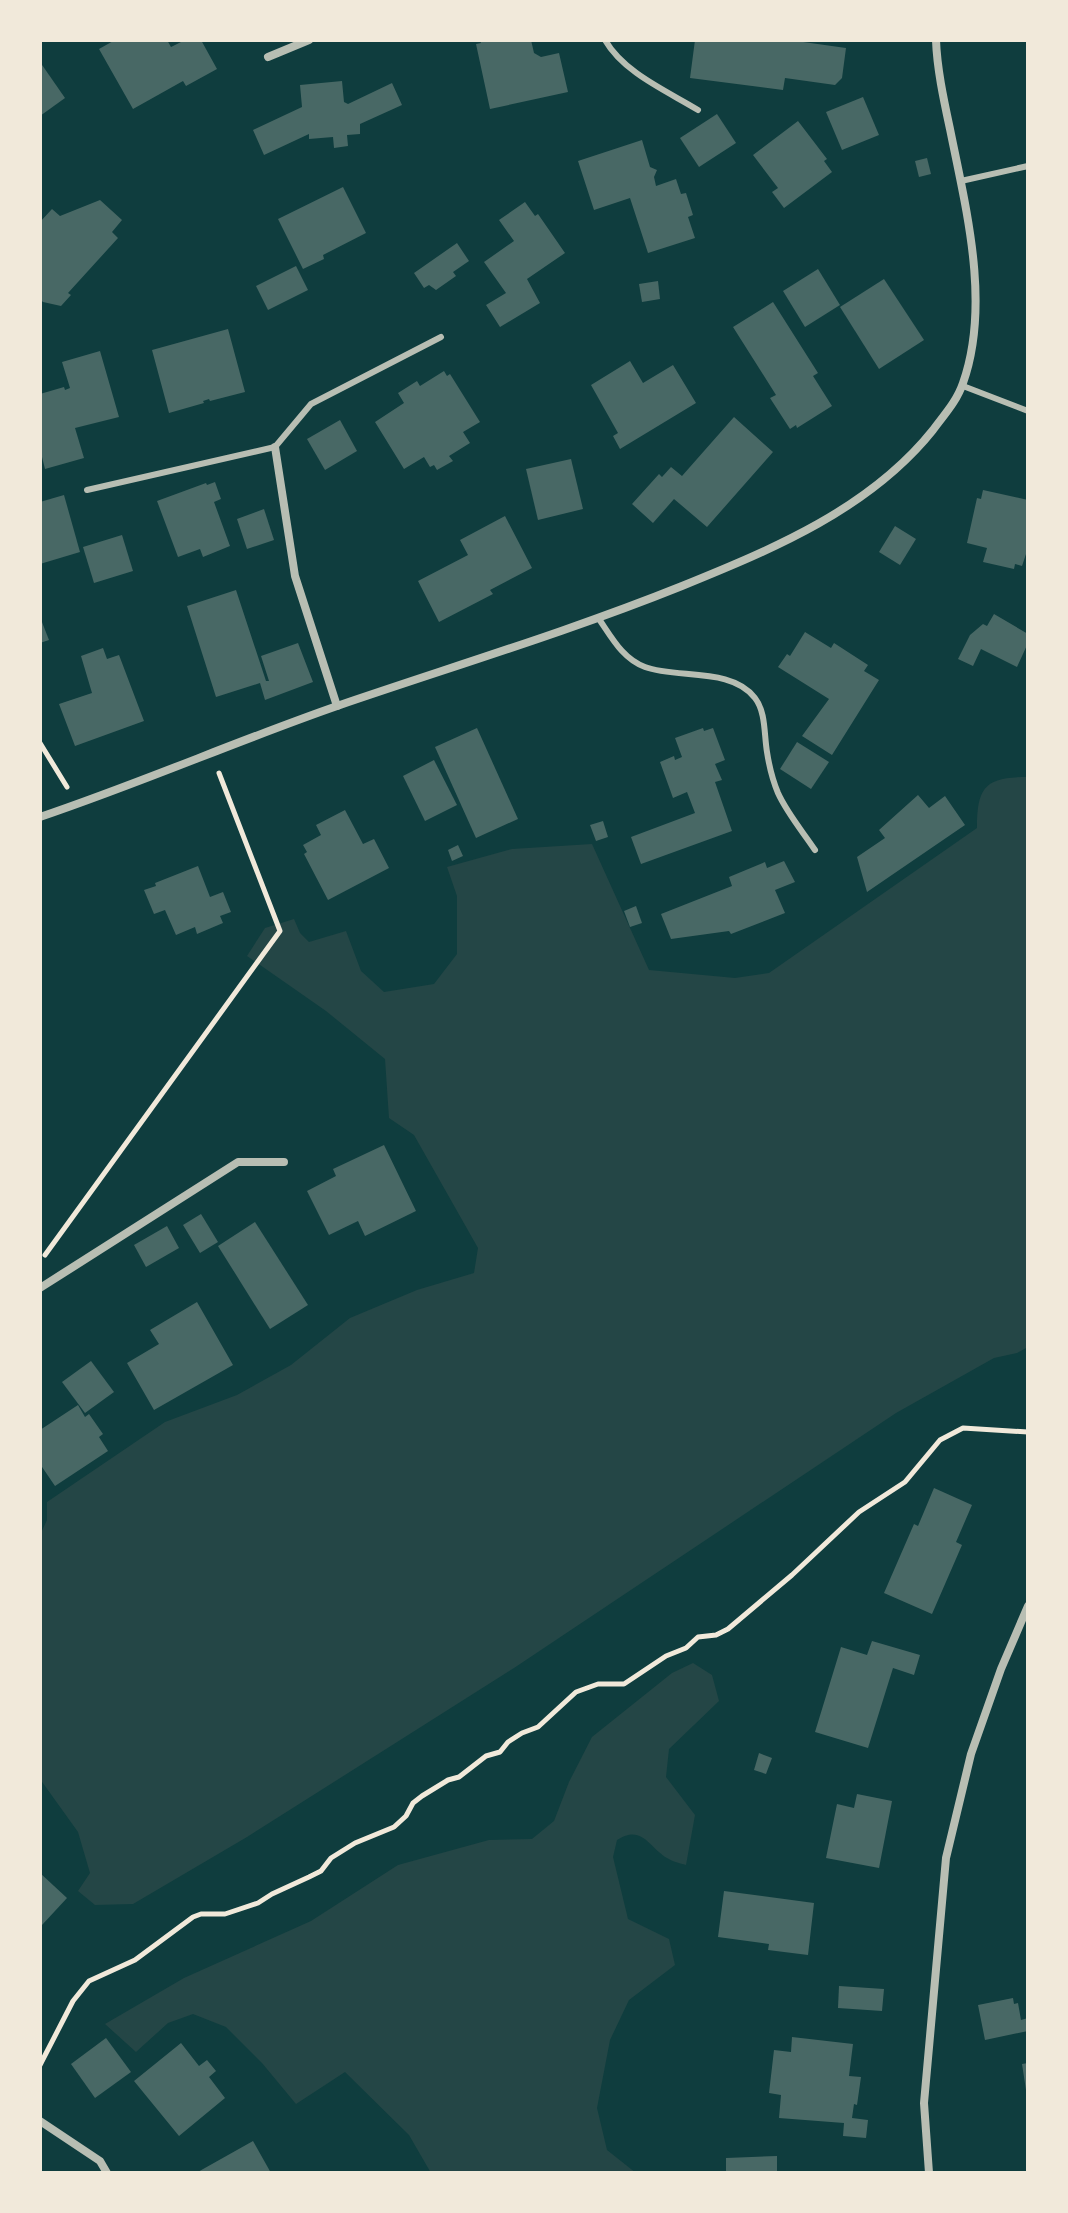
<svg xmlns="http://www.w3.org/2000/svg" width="1068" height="2213" font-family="'DejaVu Sans',sans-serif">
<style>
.green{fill:#244646}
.building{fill:#486865}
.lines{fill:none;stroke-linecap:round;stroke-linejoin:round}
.path{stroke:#f1e9da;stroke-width:5}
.service{stroke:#b8beb3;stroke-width:6}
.minor{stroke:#b8beb3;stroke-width:8}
</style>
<rect width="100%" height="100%" fill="#0f3d3e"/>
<!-- green -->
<g class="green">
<path d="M1028 777V1347L1017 1353 994 1358 896 1413 514 1668 247 1837 133 1904 95 1905 78 1891 90 1873 78 1832 40 1779V1535L47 1520V1502L165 1422 237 1395 291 1365 350 1318 417 1290 474 1273 478 1248 414 1135 389 1118 385 1059 326 1011 247 956 265 928 294 919 300 933 309 942 346 931 361 971 384 992 434 984 457 954V896L447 867 512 849 592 844 649 970 735 978 769 973 977 828C977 786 986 777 1028 777Z"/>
<path d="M693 1663 712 1675 719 1701 669 1749 666 1777 695 1815 686 1865C680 1863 673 1862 667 1858 648 1846 642 1824 617 1840L613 1857 628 1919 669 1939 675 1965 629 2000 610 2040 597 2108 607 2150 636 2173H431L409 2135 345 2072 296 2104 262 2063 226 2027 193 2014 168 2023 136 2052 105 2024 184 1978 311 1921 398 1865 489 1840 532 1839 554 1821 569 1782 592 1737 672 1673Z"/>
</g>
<!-- building -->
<g class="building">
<path d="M115 40H167L171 47 185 40H201L217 69 186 86 183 81 133 109 99 49Z"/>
<path d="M480 40H531L534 53 541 57 559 53 568 92 490 109 476 44 481 43Z"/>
<path d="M695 40H789L846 48 842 78 835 85 785 78 783 90 690 78Z"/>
<path d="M40 62 65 98 40 116Z"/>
<path d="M342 81 344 102 348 104 392 83 402 105 360 124V134L347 135 348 146 334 148 333 137 309 139V134L264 155 253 130 302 107 300 85Z"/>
<path d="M863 97 879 135 842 150 826 112Z"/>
<path d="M717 114 736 143 699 167 680 138Z"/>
<path d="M798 121 827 159 824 161 832 172 784 208 772 192 778 188 753 155Z"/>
<path d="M642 140 650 167 657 170 654 177 656 186 676 179 681 194 686 193 693 215 688 217 695 238 648 253 630 198 594 210 578 161Z"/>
<path d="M927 158 931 174 919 177 915 161Z"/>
<path d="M343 187 366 233 323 255 324 259 303 269 278 219Z"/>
<path d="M100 200 122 220 112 232 118 238 68 293 71 295 61 306 43 302 40 299V222L52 209 60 216Z"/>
<path d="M525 202 535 216 538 214 565 253 527 279 540 303 500 327 486 305 506 293 484 262 514 241 499 220Z"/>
<path d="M457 243 469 261 453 272 456 276 436 290 429 285 424 288 414 273Z"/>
<path d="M296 266 308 290 268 310 256 286Z"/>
<path d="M818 269 840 305 805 327 783 291Z"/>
<path d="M884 279 924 340 879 369 840 307Z"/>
<path d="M658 281 660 299 642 302 639 284Z"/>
<path d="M773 302 818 373 813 376 832 406 797 428 796 425 790 429 770 398 776 395 733 327Z"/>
<path d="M228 329 245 392 210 401 209 399 203 401 204 403 169 413 152 350Z"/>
<path d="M100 351 119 417 75 428 84 458 45 469 40 449V394L64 387 65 390 70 388 62 362Z"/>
<path d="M630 361 643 383 673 365 696 403 620 449 613 436 618 433 591 385Z"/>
<path d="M444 371 447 376 450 374 480 422 463 432 470 443 449 456 453 461 437 470 434 465 430 467 424 457 404 469 375 422 404 403 398 393 417 381 420 386Z"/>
<path d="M734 417 773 452 707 527 674 499 653 523 632 504 659 474 662 477 671 467 682 476Z"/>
<path d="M340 420 357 451 325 470 307 439Z"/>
<path d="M571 459 583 509 538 520 526 469Z"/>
<path d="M215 482 221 499 214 502 230 546 203 557 200 549 178 557 157 501 206 483 207 485Z"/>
<path d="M983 490 1028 500V548L1022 566 1015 564 1014 569 983 562 987 548 967 543 977 498 981 499Z"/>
<path d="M64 495 80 552 40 564V502Z"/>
<path d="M264 509 274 540 247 549 237 519Z"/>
<path d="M505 516 532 568 490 590 493 594 439 622 418 581 468 555 460 540Z"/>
<path d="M895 526 916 539 900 565 879 552Z"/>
<path d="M122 535 133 571 94 583 83 547Z"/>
<path d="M236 590 266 681H269L261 656 298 643 313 682 265 700 260 683 216 697 187 606Z"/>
<path d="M994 614 1028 634V643L1017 667 981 649 973 666 958 659 970 635 983 624 987 626Z"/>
<path d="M40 617 49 640 40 643Z"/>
<path d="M805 632 831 648 834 643 868 665 864 671 879 680 832 755 802 736 829 699 778 667 787 654 790 656Z"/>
<path d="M103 648 107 659 119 655 144 721 75 746 59 704 92 693 81 656Z"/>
<path d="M477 728 518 819 476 838 435 747Z"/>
<path d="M703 728 704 731 713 728 725 760 715 764 722 780 715 782 732 831 641 864 631 837 695 813 687 792 673 798 660 762 674 756 675 760 682 757 675 738Z"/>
<path d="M797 742 829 762 811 789 780 769Z"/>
<path d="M434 760 457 805 425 821 403 776Z"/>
<path d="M918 795 929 808 945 796 965 825 867 892 857 857 885 838 879 830Z"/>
<path d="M345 810 363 844 374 839 389 868 328 900 304 854 307 852 303 845 321 835 316 825Z"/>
<path d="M603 821 608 837 596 841 590 825Z"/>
<path d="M458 845 463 856 452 861 448 850Z"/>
<path d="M784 861 795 882 775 890 785 913 731 934 729 931 671 939 661 914 732 886 729 877 765 862 767 868Z"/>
<path d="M198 866 210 897 223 892 231 912 220 916 223 923 197 934 195 927 176 935 165 910 154 914 144 890 156 886 155 883Z"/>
<path d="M636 906 642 923 630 927 624 911Z"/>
<path d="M384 1145 416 1211 365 1236 358 1221 329 1235 307 1191 336 1176 333 1169Z"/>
<path d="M201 1214 218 1242 200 1253 183 1225Z"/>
<path d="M255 1222 308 1305 270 1329 218 1246Z"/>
<path d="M167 1226 179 1248 146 1267 134 1245Z"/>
<path d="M197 1302 233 1365 154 1410 127 1363 159 1344 150 1330Z"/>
<path d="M91 1361 114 1392 85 1413 62 1382Z"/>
<path d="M78 1405 85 1417 89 1414 103 1434 99 1437 108 1451 55 1486 40 1464V1430Z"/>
<path d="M934 1488 972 1505 956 1542 962 1545 932 1614 884 1593 914 1524 918 1526Z"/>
<path d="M872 1641 920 1655 914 1675 893 1668 868 1748 815 1732 841 1647 867 1655Z"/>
<path d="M759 1753 772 1758 766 1774 754 1770Z"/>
<path d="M857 1794 892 1801 879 1868 826 1858 837 1804 854 1808Z"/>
<path d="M40 1873 67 1898 42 1925 40 1923Z"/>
<path d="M724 1891 814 1903 808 1955 768 1950 769 1944 718 1937Z"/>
<path d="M839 1986 884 1989 882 2011 838 2008Z"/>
<path d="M1013 1998 1014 2004 1018 2003 1021 2020 1028 2018V2031L985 2040 978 2005Z"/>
<path d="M792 2037 853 2044 849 2076 861 2077 857 2105 854 2104 852 2118 868 2120 866 2138 843 2136 844 2123 779 2118 781 2095 769 2093 774 2050 791 2052Z"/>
<path d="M106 2038 131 2072 95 2098 71 2064Z"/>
<path d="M181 2043 199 2066 207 2060 216 2071 209 2077 225 2098 179 2136 134 2081Z"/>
<path d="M1028 2063V2090H1026L1022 2064Z"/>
<path d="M253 2141 271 2173H196Z"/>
<path d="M777 2156V2173H726V2158Z"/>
</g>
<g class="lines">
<!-- path -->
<g class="path">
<path d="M40 743 67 787"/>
<path d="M45 1255 280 931 219 773"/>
<path d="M40 2065 73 2001 89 1981 135 1960 193 1917 201 1914H225L258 1903 272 1894 309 1877 321 1871 331 1858 355 1843 394 1827 406 1816 413 1803 422 1796 448 1780 459 1777 486 1756 500 1752 508 1742 522 1733 538 1727 576 1692 598 1684H624L666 1656 686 1648 698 1637 716 1635 728 1629 792 1575 859 1512 905 1482 940 1440 963 1428 1028 1432"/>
</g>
<!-- service -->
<g class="service">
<path d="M605 40C624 73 667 91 698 110"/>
<path d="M961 181 1028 166"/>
<path d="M963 386 1028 411"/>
<path d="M87 490 275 447 311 404 441 337"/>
<path d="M599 619C612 638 623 659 645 667 677 679 732 667 755 698 766 712 764 735 767 752 769 765 773 781 778 793 787 813 803 832 815 850"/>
</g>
<!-- minor -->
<g class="minor">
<path d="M268 57 309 40"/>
<path d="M275 447 295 576 337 706"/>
<path d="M40 817C141 783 239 740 340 705 454 666 570 631 682 586 773 549 870 509 933 430 944 415 957 401 963 383 991 304 966 209 950 129 944 101 937 69 936 40"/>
<path d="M40 1288 238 1162H284"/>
<path d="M40 2121 100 2161 107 2173"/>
<path d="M929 2173 924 2103 946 1858 971 1754 1001 1669 1028 1606"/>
</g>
</g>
<!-- border -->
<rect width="1068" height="2213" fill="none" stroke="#f1e9da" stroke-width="84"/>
</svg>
